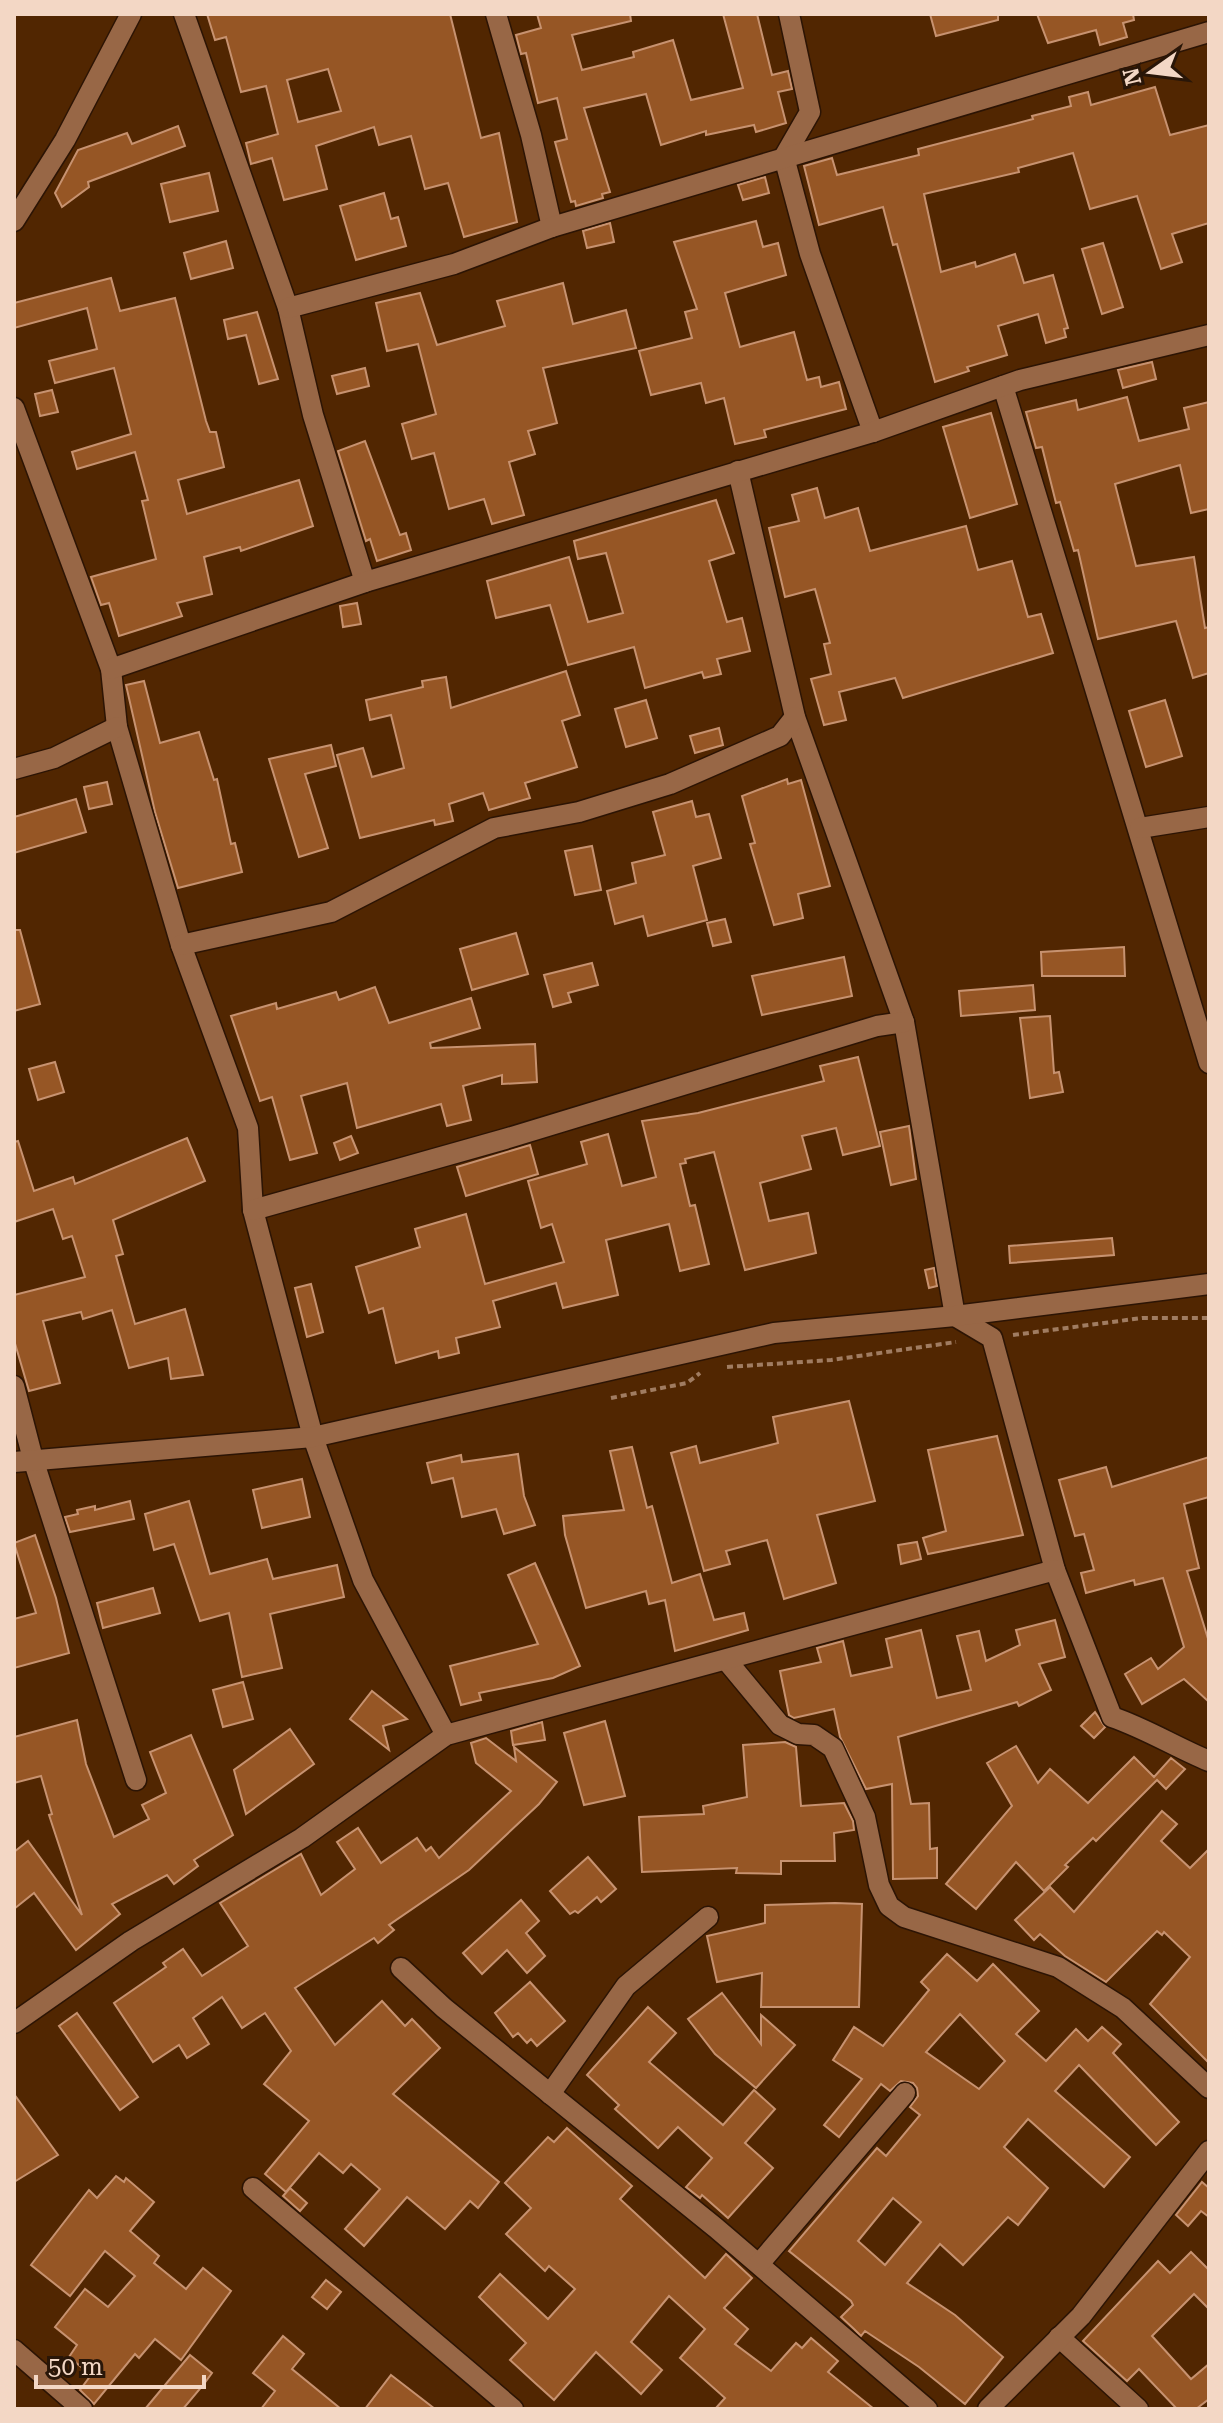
<svg xmlns="http://www.w3.org/2000/svg" width="1223" height="2423" font-family="'Roboto Serif',serif">
<style>
.building{fill:#965625;stroke:#c79270;stroke-width:2;fill-rule:evenodd}
.lines{fill:none;stroke-linecap:round;stroke-linejoin:round}
.minor-casing{stroke:#2c1404;stroke-width:23}
.path{stroke:#a07c61;stroke-width:4;stroke-dasharray:6 4;stroke-linecap:butt}
.minor{stroke:#986746;stroke-width:20}
</style>
<rect width="100%" height="100%" fill="#512601"/>
<!-- building -->
<g class="building">
<path d="M207 14H450L481 138 499 133 517 222 464 237 448 183 425 189 411 136 379 145 374 127 316 146 327 189 284 200 272 158 251 164 246 143 278 134 266 86 241 92 226 37 215 40ZM328 69 341 111 298 122 287 80Z"/>
<path d="M537 14H630L631 21 572 35 582 70 634 57 633 52 673 40 691 100 743 88 723 14H757L772 75 788 71 792 89 778 92 786 123 756 132 754 125 706 135V131L661 145 646 94 584 108 610 192 602 194 603 198 576 206 575 201 571 202 555 142 567 139 557 98 538 103 526 53 521 54 516 35 541 28Z"/>
<path d="M930 14H998V20L936 36Z"/>
<path d="M1037 14H1133L1134 20 1123 23 1127 37 1100 45 1096 30 1048 43Z"/>
<path d="M1155 87 1170 135 1209 125V223L1172 234 1182 262 1161 269 1137 196 1090 209 1073 153 1018 168 1019 172 924 194 941 272 975 262 976 267 1015 254 1024 283 1053 275 1068 328 1064 329 1066 337 1046 343 1038 314 998 326 1007 355 967 367 969 371 935 382 897 244 893 245 883 207 819 225 804 166 832 158 837 175 919 155 918 149 1033 119 1032 116 1071 106 1069 97 1088 92 1091 105Z"/>
<path d="M178 126 185 146 88 182 89 187 62 207 55 193 78 150 127 133 132 144Z"/>
<path d="M209 173 218 211 170 222 161 184Z"/>
<path d="M765 177 769 193 743 200 738 185Z"/>
<path d="M384 193 391 219 398 217 406 246 356 260 340 206Z"/>
<path d="M756 221 763 247 778 243 786 275 725 293 740 347 794 332 807 380 819 377 821 387 839 382 846 409 764 430 766 437 735 444 724 398 706 403 701 383 651 395 639 351 692 338 685 312 697 309 674 242Z"/>
<path d="M610 223 614 242 587 248 583 231Z"/>
<path d="M226 241 233 268 191 279 184 253Z"/>
<path d="M1103 243 1123 307 1102 314 1082 249Z"/>
<path d="M111 278 120 311 175 298 206 421 210 432H216L224 467 178 480 187 514 299 480 313 526 241 551 240 547 204 557 212 594 177 603 182 616 119 636 109 603 101 605 91 577 156 559 142 501 148 500 135 452 77 469 72 452 131 434 114 368 55 383 49 361 97 349 87 308 14 328V303Z"/>
<path d="M563 283 573 324 626 310 636 348 543 368 557 423 528 431 535 454 509 462 524 515 492 524 484 499 449 509 434 453 412 459 402 424 436 414 418 344 387 351 376 303 420 293 437 345 505 326 497 301Z"/>
<path d="M257 312 278 379 259 384 246 335 228 339 224 320Z"/>
<path d="M1152 362 1156 379 1123 388 1118 370Z"/>
<path d="M365 368 369 386 337 394 332 376Z"/>
<path d="M52 390 58 412 40 416 35 394Z"/>
<path d="M1127 397 1139 441 1189 429 1184 408 1209 402V509L1191 513 1180 465 1115 484 1136 566 1194 557 1205 628 1209 627V673L1193 678 1176 621 1098 639 1078 550 1074 551 1060 502 1056 503 1042 447 1036 448 1026 412 1076 400 1078 410Z"/>
<path d="M991 413 1017 504 970 518 943 427Z"/>
<path d="M365 441 400 535 406 533 411 550 377 561 370 539 366 541 338 451Z"/>
<path d="M817 488 825 518 858 508 870 551 966 526 978 570 1012 561 1028 617 1041 614 1053 653 903 698 895 678 839 692 846 720 824 725 811 679 831 674 824 644 830 643 815 589 785 597 769 528 799 521 792 495Z"/>
<path d="M716 500 734 553 709 561 727 622 742 618 750 651 717 659 721 674 704 678 702 672 645 688 634 647 568 665 550 605 496 618 487 581 569 557 588 622 623 613 606 553 578 559 574 541Z"/>
<path d="M357 603 361 624 343 627 340 606Z"/>
<path d="M566 671 580 715 562 721 577 767 525 783 530 798 489 810 483 793 449 804 453 821 435 825 434 820 360 838 337 755 363 748 372 777 404 768 391 715 370 720 366 700 423 687 422 681 446 677 451 708Z"/>
<path d="M144 681 160 743 199 732 214 780 217 779 231 844 235 843 242 872 178 888 155 812 126 685Z"/>
<path d="M646 700 657 738 626 747 615 709Z"/>
<path d="M1165 700 1182 756 1146 767 1129 711Z"/>
<path d="M719 728 723 745 695 753 690 736Z"/>
<path d="M331 745 336 766 305 774 328 848 299 857 269 759Z"/>
<path d="M787 779 788 784 801 780 830 886 798 894 803 918 774 925 750 844 755 843 742 796Z"/>
<path d="M107 782 112 804 89 809 84 787Z"/>
<path d="M76 799 86 832 14 853V817Z"/>
<path d="M692 801 696 817 709 814 721 858 693 866 707 920 648 936 643 916 615 924 607 891 636 883 632 863 665 855 653 812Z"/>
<path d="M592 846 601 890 575 895 565 851Z"/>
<path d="M725 919 731 942 713 946 707 923Z"/>
<path d="M14 930H20L40 1004 14 1011Z"/>
<path d="M516 933 528 974 472 990 460 949Z"/>
<path d="M1124 947 1125 976H1042L1041 952Z"/>
<path d="M844 957 852 996 762 1015 752 976Z"/>
<path d="M592 963 598 985 568 993 571 1002 553 1007 544 975Z"/>
<path d="M1033 985 1035 1010 961 1016 959 991Z"/>
<path d="M375 987 389 1023 471 998 480 1028 430 1043 431 1048 535 1044 537 1082 502 1084V1075L463 1086 471 1120 447 1126 441 1104 357 1128 347 1083 301 1096 317 1153 290 1160 272 1097 260 1101 231 1016 276 1003 277 1009 336 992 339 1000Z"/>
<path d="M1050 1016 1054 1073 1059 1072 1063 1092 1030 1098 1020 1018Z"/>
<path d="M858 1057 880 1146 843 1155 836 1128 802 1136 811 1169 760 1183 769 1221 808 1213 816 1253 745 1270 714 1152 685 1159 686 1163 680 1164 690 1206 695 1205 709 1264 680 1271 669 1224 606 1240 618 1295 563 1308 556 1283 493 1301 500 1327 456 1338 459 1353 439 1358 438 1351 396 1363 383 1308 369 1313 356 1267 420 1247 415 1229 466 1214 485 1284 564 1262 552 1224 541 1228 528 1181 587 1164 581 1142 608 1134 622 1186 656 1177 642 1121 698 1113 824 1081 820 1066Z"/>
<path d="M55 1062 64 1092 38 1100 29 1069Z"/>
<path d="M909 1126 916 1179 891 1185 880 1132Z"/>
<path d="M351 1136 358 1153 340 1160 334 1143Z"/>
<path d="M187 1138 205 1181 113 1220 123 1254 116 1256 135 1324 185 1309 203 1375 171 1379 168 1358 129 1368 112 1310 83 1319 81 1312 43 1321 60 1383 29 1391 14 1340V1295L85 1277 72 1236 63 1239 53 1209 14 1222V1142L18 1141 34 1191 73 1177 75 1184Z"/>
<path d="M530 1145 538 1174 466 1196 457 1167Z"/>
<path d="M1112 1238 1114 1255 1010 1263 1009 1246Z"/>
<path d="M934 1268 937 1286 929 1288 925 1270Z"/>
<path d="M311 1284 323 1332 307 1337 295 1288Z"/>
<path d="M849 1401 875 1501 817 1515 836 1583 784 1599 767 1540 726 1551 730 1564 704 1571 671 1453 696 1446 700 1463 778 1443 773 1417Z"/>
<path d="M997 1436 1023 1535 928 1554 923 1538 946 1531 928 1450Z"/>
<path d="M632 1447 647 1508 652 1506 672 1583 700 1574 714 1620 744 1613 748 1630 675 1651 665 1600 649 1604 646 1591 586 1608 565 1535 563 1516 624 1510 610 1451Z"/>
<path d="M518 1454 524 1496 535 1525 504 1534 496 1509 462 1517 453 1478 432 1483 427 1463 461 1455 462 1462Z"/>
<path d="M1209 1457V1497L1184 1504 1199 1568 1187 1571 1209 1642V1702L1184 1679 1142 1704 1125 1674 1151 1658 1158 1669 1184 1647 1163 1578 1135 1585 1134 1580 1086 1593 1081 1573 1094 1570 1084 1534 1075 1536 1059 1480 1106 1467 1112 1487Z"/>
<path d="M302 1479 310 1517 262 1528 253 1490Z"/>
<path d="M130 1501 134 1519 70 1532 65 1517 78 1514 77 1510 95 1506V1510Z"/>
<path d="M189 1501 210 1574 267 1559 273 1579 337 1565 344 1597 270 1614 282 1668 242 1677 229 1613 200 1621 174 1544 154 1550 145 1514Z"/>
<path d="M35 1535 56 1598 69 1653 14 1668V1619L36 1613 14 1543Z"/>
<path d="M917 1542 921 1559 901 1564 898 1545Z"/>
<path d="M535 1563 580 1666 553 1678 479 1693 481 1700 461 1705 450 1666 538 1644 508 1575Z"/>
<path d="M153 1588 160 1613 103 1628 97 1603Z"/>
<path d="M1055 1620 1065 1657 1039 1664 1051 1690 1019 1706 1017 1702 898 1737 911 1804 929 1803 930 1849 937 1848V1878L893 1879 892 1784 866 1789 840 1737 834 1709 794 1718 789 1715 780 1671 821 1662 817 1648 843 1641 851 1676 892 1667 886 1639 921 1630 937 1698 971 1690 957 1636 979 1631 986 1661 1020 1645 1016 1630Z"/>
<path d="M243 1682 253 1719 223 1727 213 1690Z"/>
<path d="M372 1691 407 1719 383 1726 389 1750 350 1719Z"/>
<path d="M1095 1712 1105 1727 1094 1738 1081 1726Z"/>
<path d="M77 1720 86 1764 114 1837 149 1819 142 1805 166 1793 150 1752 191 1735 233 1835 194 1860 198 1866 174 1884 167 1875 112 1904 120 1914 76 1950 34 1893 14 1909V1852L28 1841 82 1915 49 1815 52 1814 41 1776 14 1783V1737Z"/>
<path d="M605 1721 625 1796 584 1805 564 1733Z"/>
<path d="M542 1722 545 1740 513 1745 511 1731Z"/>
<path d="M290 1729 314 1764 246 1814 234 1770Z"/>
<path d="M486 1738 516 1761 514 1747 557 1782 539 1804 469 1870 389 1925 394 1930 378 1943 374 1938 295 1988 335 2045 382 2001 405 2026 412 2019 440 2048 393 2094 499 2182 478 2208 470 2201 445 2229 407 2197 364 2246 345 2229 380 2189 351 2164 343 2173 319 2153 286 2192 265 2174 309 2121 264 2084 291 2051 265 2013 242 2028 222 1997 193 2018 209 2044 187 2058 179 2045 153 2062 114 2003 166 1967 163 1963 183 1949 202 1976 248 1946 220 1903 301 1854 321 1895 355 1869 337 1842 358 1828 381 1863 417 1838 426 1851 431 1847 439 1858 511 1791 476 1763 471 1743Z"/>
<path d="M785 1742 796 1747 801 1806 844 1803 853 1821 854 1830 834 1833 835 1861H781V1874L736 1873 737 1868 642 1872 639 1817 704 1814 703 1806 747 1797 743 1745Z"/>
<path d="M1016 1746 1038 1783 1050 1769 1088 1803 1134 1757 1154 1777 1171 1758 1185 1769 1166 1789 1157 1780 1096 1841 1093 1838 1065 1865 1068 1867 1044 1891 1016 1862 976 1909 946 1884 1012 1806 987 1763Z"/>
<path d="M1162 1811 1177 1824 1161 1841 1190 1868 1209 1849V2063L1150 2004 1190 1957 1164 1932 1162 1935 1157 1931 1106 1982 1065 1956 1040 1934 1034 1940 1015 1920 1050 1887 1074 1912Z"/>
<path d="M588 1857 616 1889 601 1902 597 1897 578 1913 575 1911 570 1914 550 1891Z"/>
<path d="M521 1900 539 1921 526 1933 545 1956 527 1973 507 1950 482 1974 463 1953Z"/>
<path d="M835 1903 862 1904 859 2007H761L762 1973 717 1982 707 1936 765 1923V1905Z"/>
<path d="M947 1954 977 1981 993 1964 1039 2011 1016 2034 1046 2061 1076 2029 1088 2041 1102 2027 1121 2044 1113 2053 1179 2122 1156 2145 1079 2065 1055 2091 1130 2157 1104 2187 1028 2119 1004 2147 1048 2188 1018 2225 1008 2217 963 2265 940 2244 907 2283 955 2315 1003 2357 965 2404 919 2367 865 2331 861 2336 854 2329 841 2317 853 2305 851 2301 789 2251 877 2148 886 2156 920 2115 910 2107 918 2096 917 2088 913 2083 901 2081 890 2091 881 2084 839 2137 824 2125 862 2079 833 2060 854 2027 883 2046 929 1990 921 1982ZM960 2014 1005 2061 979 2089 926 2052ZM893 2198 921 2222 885 2265 858 2241Z"/>
<path d="M530 1982 565 2021 537 2046 531 2039 527 2043 518 2033 513 2037 495 2013Z"/>
<path d="M722 1993 761 2044V2015L795 2045 756 2088 715 2054 688 2019Z"/>
<path d="M648 2007 676 2033 649 2062 723 2125 754 2090 775 2109 745 2143 773 2168 728 2218 702 2195 700 2198 686 2187 712 2158 678 2127 658 2148 615 2109 619 2105 587 2075Z"/>
<path d="M77 2013 138 2097 120 2110 59 2026Z"/>
<path d="M14 2094 58 2155 14 2182Z"/>
<path d="M567 2128 632 2186 620 2199 705 2278 726 2254 752 2278 724 2308 748 2329 735 2344 771 2371 796 2343 802 2348 811 2338 838 2361 828 2372 874 2409H715L725 2398 680 2358 705 2329 669 2296 631 2342 662 2370 641 2394 596 2352 554 2400 534 2382 510 2360 526 2343 479 2297 500 2274 548 2319 575 2289 549 2266 545 2271 506 2234 531 2208 505 2183 548 2137 554 2142Z"/>
<path d="M116 2176 124 2182 126 2178 154 2202 130 2231 159 2256 154 2263 186 2289 203 2268 231 2291 181 2360 155 2339 139 2358 135 2354 94 2404 80 2390 91 2375 69 2357 77 2345 55 2327 85 2289 108 2307 135 2276 105 2251 70 2296 31 2265 89 2190 97 2198Z"/>
<path d="M1202 2182 1209 2188V2217L1201 2211 1188 2226 1176 2215Z"/>
<path d="M290 2188 307 2203 300 2211 283 2196Z"/>
<path d="M1191 2252 1209 2270V2309L1194 2294 1152 2336 1191 2379 1209 2364V2399L1196 2409H1177L1139 2369 1127 2381 1083 2341 1158 2261 1170 2273Z"/>
<path d="M326 2280 341 2292 327 2309 312 2297Z"/>
<path d="M283 2336 304 2354 292 2369 341 2409H261L275 2391 253 2373Z"/>
<path d="M190 2355 212 2373 204 2384 183 2409H145Z"/>
<path d="M391 2375 435 2409H365Z"/>
</g>
<g class="lines">
<defs>
<g id="minor">
<path d="M184 14 288 308 313 415 365 582"/>
<path d="M496 14 531 135 552 227"/>
<path d="M789 14 810 112 784 157 810 254 873 432"/>
<path d="M14 221 65 140 131 14"/>
<path d="M288 308 454 264 552 227 1209 32"/>
<path d="M1003 386 1209 1063"/>
<path d="M14 408 111 669 117 727 181 945 248 1128 253 1210 313 1437 363 1580 446 1735"/>
<path d="M738 471 795 717 904 1022 955 1316 992 1338 1055 1570 1112 1717C1147 1729 1175 1747 1209 1761"/>
<path d="M111 669 365 582 873 432 1020 380 1209 335"/>
<path d="M14 769 54 758 117 727"/>
<path d="M1140 828 1209 817"/>
<path d="M181 945 331 912 494 828 579 812 670 784 780 736 795 717"/>
<path d="M253 1210 505 1139 877 1026 904 1022"/>
<path d="M14 1386 33 1459 136 1780"/>
<path d="M14 1462 313 1437 774 1333 955 1316 1209 1284"/>
<path d="M727 1661 780 1725 798 1734 814 1735 833 1748 865 1817 879 1885 889 1906 904 1917 1058 1967 1123 2008 1209 2088"/>
<path d="M401 1968 444 2008 716 2228 927 2409"/>
<path d="M14 2023 131 1941 302 1838 446 1735 1055 1570"/>
<path d="M550 2094 626 1986 708 1917"/>
<path d="M253 2188 513 2409"/>
<path d="M759 2264 905 2093"/>
<path d="M1059 2337 1138 2409"/>
<path d="M14 2350 82 2409"/>
<path d="M988 2409 1081 2316 1209 2151"/>
</g>
</defs>
<!-- minor casing -->
<use href="#minor" class="minor-casing"/>
<!-- path -->
<g class="path">
<path d="M1013 1335 1142 1318H1209"/>
<path d="M727 1367 831 1360 956 1342"/>
<path d="M611 1398 687 1383 700 1373"/>
</g>
<!-- minor -->
<use href="#minor" class="minor"/>
</g>
<!-- border -->
<rect width="1223" height="2423" fill="none" stroke="#f3d7c5" stroke-width="32"/>
<!-- north arrow -->
<g transform="translate(1151 72) rotate(256)" stroke="#291608" stroke-width="6" paint-order="stroke">
<path d="M0-6L14 30L0 20L-14 30Z" fill="#f3d7c5"/>
<text y="-12" font-size="22" font-weight="bold" text-anchor="middle" fill="#f3d7c5">N</text>
</g>
<!-- scale -->
<path d="M36 2375v12h168v-12" fill="none" stroke="#f3d7c5" stroke-width="4"/>
<text x="48" y="2375" font-size="24" fill="#f3d7c5" stroke="#291608" stroke-width="6" paint-order="stroke">50 m</text>
</svg>
